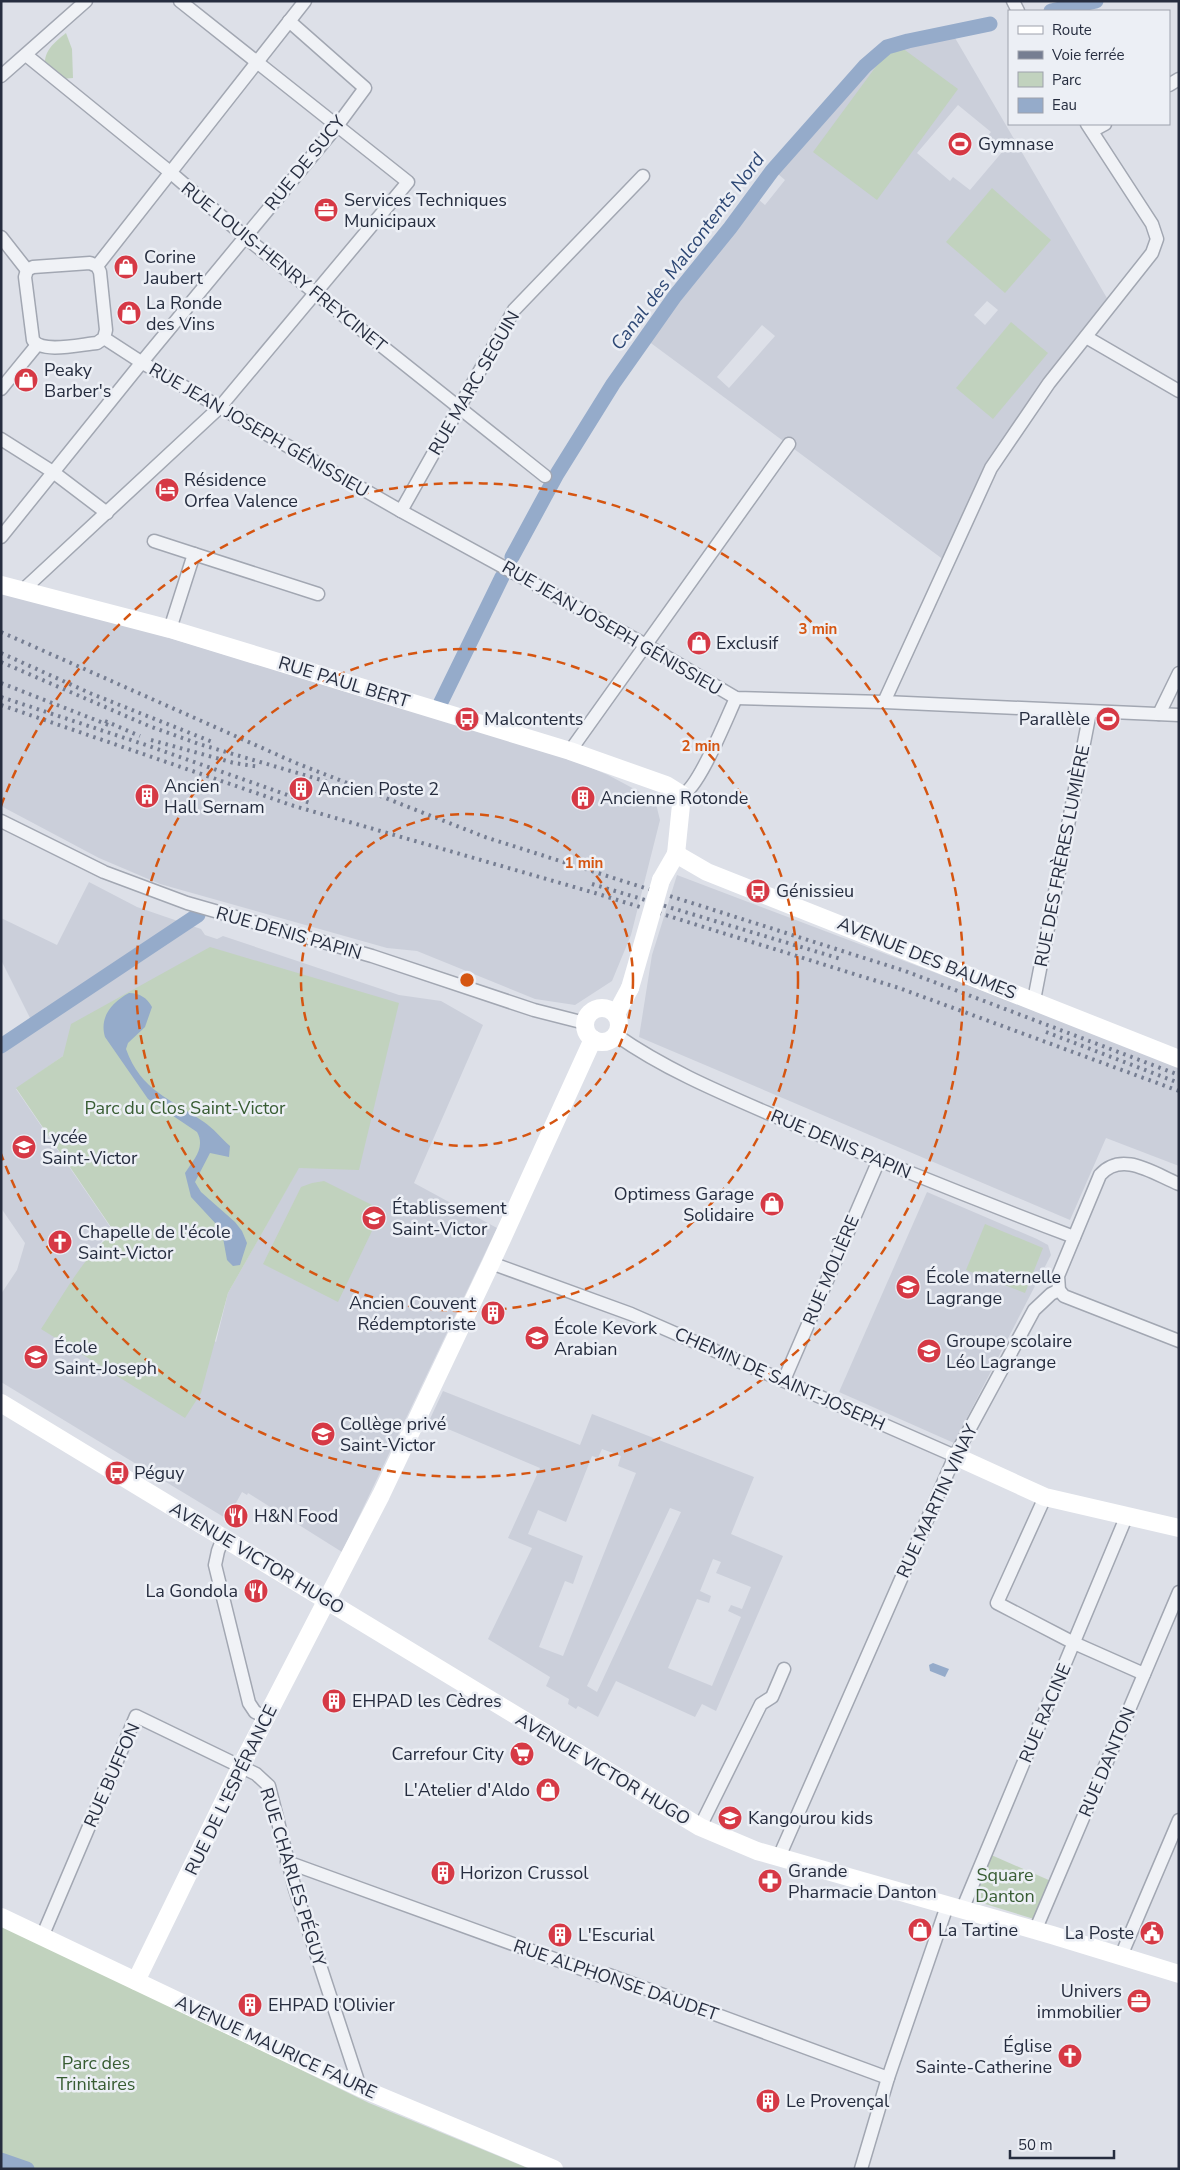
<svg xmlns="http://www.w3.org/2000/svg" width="1180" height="2170" font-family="'Nunito Sans',sans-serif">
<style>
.built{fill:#cbcfda;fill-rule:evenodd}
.green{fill:#c1d2be}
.water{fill:#95abca}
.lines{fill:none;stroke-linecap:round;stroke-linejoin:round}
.canal{stroke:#95abca;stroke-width:15}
.street-casing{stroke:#a2a7b2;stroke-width:15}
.street{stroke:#f0f2f6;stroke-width:12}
.secondary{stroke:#fff;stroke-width:18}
.rail{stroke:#767e92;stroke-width:4;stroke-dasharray:2.5 5;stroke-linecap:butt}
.secondary-bridge{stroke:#fff;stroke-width:18}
.ring{fill:none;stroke:#d55511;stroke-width:2.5;stroke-dasharray:9 6}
.labels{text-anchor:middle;stroke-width:5;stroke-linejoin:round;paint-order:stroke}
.poi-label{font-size:18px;fill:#262d3f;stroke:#eceff5;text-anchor:start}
.street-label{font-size:18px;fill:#262d3f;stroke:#eceff5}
.park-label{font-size:18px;fill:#375c32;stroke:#eceff5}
.water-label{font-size:19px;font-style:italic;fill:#2e4875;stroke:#eceff5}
.centre{fill:#d55511;stroke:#eceff5;stroke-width:2.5}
.ring-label{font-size:15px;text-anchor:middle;font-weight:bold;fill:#d55511;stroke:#eceff5;stroke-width:5;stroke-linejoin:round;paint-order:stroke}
</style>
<rect width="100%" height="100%" fill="#dde0e8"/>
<!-- built -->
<g class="built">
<path d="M951 31 1111 305 991 468 948 563 644 338 675 296 730 228 772 171 865 66 887 47ZM958 105 991 132 987 137 1003 151 970 190 953 177 950 181 917 153ZM778 174 785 180 765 205 758 199ZM987 301 998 310 985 325 974 315ZM762 325 775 336 729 388 717 377Z"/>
<path d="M1 591 163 636 568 758 608 775 655 800 660 820 631 935 612 981 575 1005 535 999 417 951 387 948 160 884 99 858 1 806Z"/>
<path d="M677 875 1179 1065V1166L1106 1138 1070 1220 639 1037 652 955Z"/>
<path d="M89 882 137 907 201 929 205 935 217 939 223 936 399 995 441 1001 483 1025 414 1183 497 1228 342 1552 248 1493 247 1495 242 1492 227 1519 1 1382V1294L17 1270 25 1243 1 1208V1052L35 1028 1 960V918L57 945ZM63 1056 299 1167 228 1293 216 1342 90 1257 103 1240 115 1234 16 1089Z"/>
<path d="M927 1192 1037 1239 1048 1245 1051 1255 954 1443 839 1392Z"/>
<path d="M443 1391 580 1445 592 1414 754 1477 731 1534 783 1556 716 1711 702 1704 695 1717 616 1681 598 1717 578 1706 576 1709 568 1704 569 1699 546 1686 550 1677 488 1639 532 1548 508 1538 540 1468 429 1421ZM602 1449 621 1456 618 1466 636 1473 563 1656 539 1647 565 1581 573 1584 583 1556 528 1534 538 1510 566 1522 592 1456 598 1458ZM670 1508 681 1512 597 1692 587 1686ZM713 1559 721 1562 716 1573 751 1587 742 1609 731 1605 728 1611 741 1617 712 1686 668 1668 697 1599 709 1603 711 1596 700 1591Z"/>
</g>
<!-- green -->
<g class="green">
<path d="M66 33 72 49 73 78 61 79 45 65C44 50 55 42 66 33Z"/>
<path d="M894 42 958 89 877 200 813 152Z"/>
<path d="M992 188 1051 240 1005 293 946 242Z"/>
<path d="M1011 322 1048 353 993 419 956 388Z"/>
<path d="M210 947 399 1003 359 1170 299 1168 228 1293 201 1393 185 1418 41 1329C59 1302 88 1248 115 1233L16 1088 63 1056 71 1024Z"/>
<path d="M324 1181 382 1210 338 1302 263 1264 301 1187 312 1183Z"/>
<path d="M985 1224 1043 1248 1025 1293 966 1270Z"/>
<path d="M989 1854 1051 1881 1034 1919 982 1903 978 1891Z"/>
<path d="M1 1924 369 2103 530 2169H1Z"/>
</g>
<!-- water -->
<g class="water">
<path d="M129 993C140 993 147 998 152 1007L145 1027 128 1043 126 1049C141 1091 170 1098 204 1122 213 1128 221 1138 230 1146L229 1157 210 1153 195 1182 201 1192 235 1222 242 1231 247 1243 240 1265 233 1266 227 1260 223 1238 216 1224 191 1197 185 1173C193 1160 206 1148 197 1132L148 1099 105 1037C99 1017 112 1002 129 993Z"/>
<path d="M933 1663 949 1669 945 1677 930 1671 929 1665Z"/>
</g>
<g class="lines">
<!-- canal -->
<g class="canal">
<path d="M1051 11 1096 1"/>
<path d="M512 557 557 474 613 384 675 296 730 228 772 171 865 66 887 47 908 41 990 24"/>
<path d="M441 702 502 577"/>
<path d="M1 1046 198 915"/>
<path d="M1 2160 27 2169"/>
</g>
<defs>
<g id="street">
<path d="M1013 1 1018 11"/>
<path d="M26 55 170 172 250 241 545 476"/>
<path d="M1 76 86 1"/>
<path d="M1169 85 1179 79"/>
<path d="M1092 131 1105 124"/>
<path d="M1 237 27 270"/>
<path d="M90 263 97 266 100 272 106 330 104 338 97 343C82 344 42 354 33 340L25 277 27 270 33 267Z"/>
<path d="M97 266 305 1"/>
<path d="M1086 337 1179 391"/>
<path d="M104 338 141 362 401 511 646 645 736 698 884 702 1179 715"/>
<path d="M1 389 37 345"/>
<path d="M1 439 53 472 107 513"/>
<path d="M401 511 514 310 643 176"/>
<path d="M1 537 142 362 337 126 365 88 289 21"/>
<path d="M154 541 194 554 170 629"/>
<path d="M194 554 318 594"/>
<path d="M23 590 220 407 408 182 180 1"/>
<path d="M884 702 991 468 1049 383 1152 253 1157 239 1152 224 1087 124"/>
<path d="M1159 714 1179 673"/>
<path d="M570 751 789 444"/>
<path d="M682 795C699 788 727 717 736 698"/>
<path d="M1 821 104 872 187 903 372 956 534 1010 585 1023"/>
<path d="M1034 1000 1090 712"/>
<path d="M616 1035C673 1075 739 1100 802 1128 892 1166 982 1202 1074 1237"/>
<path d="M1179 1184C1154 1174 1122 1150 1100 1175L1058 1276 1059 1290 1064 1296 1179 1341"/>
<path d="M491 1263 631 1314 955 1456"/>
<path d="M784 1380 879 1160"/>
<path d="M1045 1497 997 1603 1074 1643 1144 1674"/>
<path d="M223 1538 218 1551 215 1565 249 1703 255 1712 266 1717"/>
<path d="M700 1827 761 1704 772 1697 784 1669"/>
<path d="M779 1857 955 1456 1034 1310 1051 1294 1059 1290"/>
<path d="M287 1862 601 1976 609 1975 888 2078"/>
<path d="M962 1910 1127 1515"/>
<path d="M1035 1931 1179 1592"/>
<path d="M42 1937 136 1716 256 1774 269 1786 295 1889 357 2078 355 2085"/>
<path d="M1121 1956 1179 1820"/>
<path d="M861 2169 888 2078 947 1906"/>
</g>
</defs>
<!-- street casing -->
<use href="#street" class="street-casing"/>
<!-- street -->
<use href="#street" class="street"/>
<!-- secondary -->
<g class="secondary">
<path d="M1 585 170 629 570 751 666 785 682 795 676 854"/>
<path d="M676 854 707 872 1179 1059"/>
<path d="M661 880 676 854"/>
<circle cx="602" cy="1025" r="17"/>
<path d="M616 1014 630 988"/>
<path d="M1 1403 700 1827 757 1851 1052 1935 1179 1974"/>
<path d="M955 1456 1045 1497 1179 1528"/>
<path d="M1 1917 363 2089 554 2169"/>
<path d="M136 1981 240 1768 381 1495 491 1263 593 1039"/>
</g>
<!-- rail -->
<g class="rail">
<path d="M1 632 296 763 485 837 905 971 1179 1075"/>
<path d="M1 653 92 694 215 743"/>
<path d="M1 662 149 726 199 744 328 782"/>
<path d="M1 683 111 726"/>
<path d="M1 697 146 745 313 804"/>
<path d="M1 705 294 806 595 893 899 988 1179 1091"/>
<path d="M105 721 140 736"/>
<path d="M151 740 234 763 260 767"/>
<path d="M592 884 841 959"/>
<path d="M1046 1032 1179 1083"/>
</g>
<!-- secondary-bridge -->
<path class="secondary-bridge" d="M630 988 661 880"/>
</g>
<!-- distance rings -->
<g class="ring">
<circle cx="467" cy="980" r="166"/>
<circle cx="467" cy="980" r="331"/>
<path d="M1 806A497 497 0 1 1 1 1154"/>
</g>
<!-- icons -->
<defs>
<symbol id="stadium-disc" viewBox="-11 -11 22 22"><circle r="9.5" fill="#d63945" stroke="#eceff5"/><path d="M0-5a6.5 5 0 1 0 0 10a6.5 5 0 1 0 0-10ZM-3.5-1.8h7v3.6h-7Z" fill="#fff"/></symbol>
<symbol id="office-disc" viewBox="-11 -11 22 22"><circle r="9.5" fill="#d63945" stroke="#eceff5"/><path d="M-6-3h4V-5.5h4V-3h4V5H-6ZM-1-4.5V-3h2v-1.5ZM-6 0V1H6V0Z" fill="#fff"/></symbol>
<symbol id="shop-disc" viewBox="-11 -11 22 22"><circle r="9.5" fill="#d63945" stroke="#eceff5"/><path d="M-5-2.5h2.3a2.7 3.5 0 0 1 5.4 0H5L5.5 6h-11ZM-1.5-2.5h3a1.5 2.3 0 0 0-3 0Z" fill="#fff"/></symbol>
<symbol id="hotel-disc" viewBox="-11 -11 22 22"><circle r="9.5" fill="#d63945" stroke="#eceff5"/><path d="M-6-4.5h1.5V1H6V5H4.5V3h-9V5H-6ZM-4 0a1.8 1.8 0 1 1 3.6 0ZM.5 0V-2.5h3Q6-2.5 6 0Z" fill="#fff"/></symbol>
<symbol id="bus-disc" viewBox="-11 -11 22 22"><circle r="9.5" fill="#d63945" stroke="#eceff5"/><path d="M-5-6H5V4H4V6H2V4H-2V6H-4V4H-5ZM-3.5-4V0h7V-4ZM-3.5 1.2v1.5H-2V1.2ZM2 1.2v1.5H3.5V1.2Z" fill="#fff"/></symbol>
<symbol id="building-disc" viewBox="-11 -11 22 22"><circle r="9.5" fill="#d63945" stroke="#eceff5"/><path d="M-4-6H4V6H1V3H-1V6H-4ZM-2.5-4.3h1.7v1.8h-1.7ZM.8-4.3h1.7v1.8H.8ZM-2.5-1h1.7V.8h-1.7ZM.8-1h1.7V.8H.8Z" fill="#fff"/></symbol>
<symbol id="school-disc" viewBox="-11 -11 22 22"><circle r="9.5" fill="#d63945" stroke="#eceff5"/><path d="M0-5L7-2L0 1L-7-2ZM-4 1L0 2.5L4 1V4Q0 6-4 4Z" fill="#fff"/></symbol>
<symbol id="church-disc" viewBox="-11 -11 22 22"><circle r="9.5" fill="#d63945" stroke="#eceff5"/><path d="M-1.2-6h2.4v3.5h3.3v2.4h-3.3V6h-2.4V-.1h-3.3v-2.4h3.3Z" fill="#fff"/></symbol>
<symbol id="restaurant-disc" viewBox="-11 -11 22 22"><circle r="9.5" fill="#d63945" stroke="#eceff5"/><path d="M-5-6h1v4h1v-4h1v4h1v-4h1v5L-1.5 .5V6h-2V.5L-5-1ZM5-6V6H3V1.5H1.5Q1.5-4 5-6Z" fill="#fff"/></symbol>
<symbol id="supermarket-disc" viewBox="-11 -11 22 22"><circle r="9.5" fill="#d63945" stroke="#eceff5"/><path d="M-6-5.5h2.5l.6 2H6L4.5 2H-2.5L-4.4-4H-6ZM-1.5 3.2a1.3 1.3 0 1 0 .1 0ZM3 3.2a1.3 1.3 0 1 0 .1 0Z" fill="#fff"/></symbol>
<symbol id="pharmacy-disc" viewBox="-11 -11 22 22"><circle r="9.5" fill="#d63945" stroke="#eceff5"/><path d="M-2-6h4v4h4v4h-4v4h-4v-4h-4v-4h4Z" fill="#fff"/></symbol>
<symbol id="civic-disc" viewBox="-11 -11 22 22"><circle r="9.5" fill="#d63945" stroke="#eceff5"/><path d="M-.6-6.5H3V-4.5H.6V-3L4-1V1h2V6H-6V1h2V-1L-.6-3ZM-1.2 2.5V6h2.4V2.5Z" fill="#fff"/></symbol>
</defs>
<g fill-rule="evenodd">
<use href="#stadium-disc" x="946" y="130" width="28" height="28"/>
<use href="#office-disc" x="312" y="196" width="28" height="28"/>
<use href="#shop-disc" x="112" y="253" width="28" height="28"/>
<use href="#shop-disc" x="115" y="299" width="28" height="28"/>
<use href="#shop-disc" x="12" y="366" width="28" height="28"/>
<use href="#hotel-disc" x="153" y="476" width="28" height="28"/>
<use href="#shop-disc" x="685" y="629" width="28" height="28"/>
<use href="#bus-disc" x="453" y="705" width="28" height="28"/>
<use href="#stadium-disc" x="1094" y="705" width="28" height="28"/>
<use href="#building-disc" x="287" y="775" width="28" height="28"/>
<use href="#building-disc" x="133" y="782" width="28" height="28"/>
<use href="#building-disc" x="569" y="784" width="28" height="28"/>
<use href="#bus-disc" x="744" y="877" width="28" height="28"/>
<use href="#school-disc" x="10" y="1133" width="28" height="28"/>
<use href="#shop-disc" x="758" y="1190" width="28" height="28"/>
<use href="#school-disc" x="360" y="1204" width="28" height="28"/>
<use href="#church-disc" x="46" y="1228" width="28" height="28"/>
<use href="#school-disc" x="894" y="1273" width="28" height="28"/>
<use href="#building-disc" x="479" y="1299" width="28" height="28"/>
<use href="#school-disc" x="523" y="1324" width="28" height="28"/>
<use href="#school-disc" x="915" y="1337" width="28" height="28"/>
<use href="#school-disc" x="22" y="1343" width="28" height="28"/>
<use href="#school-disc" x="309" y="1420" width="28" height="28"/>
<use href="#bus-disc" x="103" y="1459" width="28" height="28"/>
<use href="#restaurant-disc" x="222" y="1502" width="28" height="28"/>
<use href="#restaurant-disc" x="242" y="1577" width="28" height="28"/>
<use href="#building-disc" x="320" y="1687" width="28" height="28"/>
<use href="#supermarket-disc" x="508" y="1740" width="28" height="28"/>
<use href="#shop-disc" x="534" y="1776" width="28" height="28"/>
<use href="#school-disc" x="716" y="1804" width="28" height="28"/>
<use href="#building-disc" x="429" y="1859" width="28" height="28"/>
<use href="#pharmacy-disc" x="756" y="1867" width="28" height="28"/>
<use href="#shop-disc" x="906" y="1916" width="28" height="28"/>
<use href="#civic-disc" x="1138" y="1919" width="28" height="28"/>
<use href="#building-disc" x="546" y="1921" width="28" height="28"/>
<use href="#office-disc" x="1125" y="1987" width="28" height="28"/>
<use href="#building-disc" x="236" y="1991" width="28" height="28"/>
<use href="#church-disc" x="1056" y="2042" width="28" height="28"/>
<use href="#building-disc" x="754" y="2087" width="28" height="28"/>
</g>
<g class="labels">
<!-- poi labels -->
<g class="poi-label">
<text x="978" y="150">Gymnase</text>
<text x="344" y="206">Services Techniques<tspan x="344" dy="21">Municipaux</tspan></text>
<text x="144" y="263">Corine<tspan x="144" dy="21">Jaubert</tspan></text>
<text x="146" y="309">La Ronde<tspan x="146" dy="21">des Vins</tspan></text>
<text x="44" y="376">Peaky<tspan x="44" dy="21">Barber's</tspan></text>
<text x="184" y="486">Résidence<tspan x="184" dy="21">Orfea Valence</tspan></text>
<text x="716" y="649">Exclusif</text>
<text x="484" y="725">Malcontents</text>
<text x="1090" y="725" text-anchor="end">Parallèle</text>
<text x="164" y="792">Ancien<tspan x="164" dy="21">Hall Sernam</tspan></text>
<text x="318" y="795">Ancien Poste 2</text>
<text x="600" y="804">Ancienne Rotonde</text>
<text x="776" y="897">Génissieu</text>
<text x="42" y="1143">Lycée<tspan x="42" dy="21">Saint-Victor</tspan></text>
<text x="754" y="1200" text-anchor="end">Optimess Garage<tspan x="754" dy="21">Solidaire</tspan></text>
<text x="392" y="1214">Établissement<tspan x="392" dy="21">Saint-Victor</tspan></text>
<text x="78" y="1238">Chapelle de l'école<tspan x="78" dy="21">Saint-Victor</tspan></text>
<text x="926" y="1283">École maternelle<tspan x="926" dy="21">Lagrange</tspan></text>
<text x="476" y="1309" text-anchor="end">Ancien Couvent<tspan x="476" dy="21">Rédemptoriste</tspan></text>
<text x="554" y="1334">École Kevork<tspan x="554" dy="21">Arabian</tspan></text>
<text x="946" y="1347">Groupe scolaire<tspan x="946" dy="21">Léo Lagrange</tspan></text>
<text x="54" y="1353">École<tspan x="54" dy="21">Saint-Joseph</tspan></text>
<text x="340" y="1430">Collège privé<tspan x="340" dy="21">Saint-Victor</tspan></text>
<text x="134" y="1479">Péguy</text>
<text x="254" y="1522">H&amp;N Food</text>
<text x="238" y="1597" text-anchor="end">La Gondola</text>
<text x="352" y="1707">EHPAD les Cèdres</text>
<text x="504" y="1760" text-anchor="end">Carrefour City</text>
<text x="530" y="1796" text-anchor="end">L'Atelier d'Aldo</text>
<text x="748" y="1824">Kangourou kids</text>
<text x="788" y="1877">Grande<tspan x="788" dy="21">Pharmacie Danton</tspan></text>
<text x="460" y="1879">Horizon Crussol</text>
<text x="938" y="1936">La Tartine</text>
<text x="1134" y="1939" text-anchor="end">La Poste</text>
<text x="578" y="1941">L'Escurial</text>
<text x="1122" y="1997" text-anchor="end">Univers<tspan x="1122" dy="21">immobilier</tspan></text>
<text x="268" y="2011">EHPAD l'Olivier</text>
<text x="1052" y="2052" text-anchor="end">Église<tspan x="1052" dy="21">Sainte-Catherine</tspan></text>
<text x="786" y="2107">Le Provençal</text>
</g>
<!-- street labels -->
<g class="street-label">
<text transform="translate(305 163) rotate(-51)" y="6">RUE DE SUCY</text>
<text transform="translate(284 267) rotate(39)" y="6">RUE LOUIS-HENRY FREYCINET</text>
<text transform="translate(474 383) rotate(-60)" y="6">RUE MARC SEGUIN</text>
<text transform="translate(259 430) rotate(30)" y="6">RUE JEAN JOSEPH GÉNISSIEU</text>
<text transform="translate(612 628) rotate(30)" y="6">RUE JEAN JOSEPH GÉNISSIEU</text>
<text transform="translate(344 682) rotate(17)" y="6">RUE PAUL BERT</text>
<text transform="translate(1062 856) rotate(-79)" y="6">RUE DES FRÈRES LUMIÈRE</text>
<text transform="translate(289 933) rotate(16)" y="6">RUE DENIS PAPIN</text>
<text transform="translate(927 958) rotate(22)" y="6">AVENUE DES BAUMES</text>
<text transform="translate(841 1144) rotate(23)" y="6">RUE DENIS PAPIN</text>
<text transform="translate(831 1270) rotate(-67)" y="6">RUE MOLIÈRE</text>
<text transform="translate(780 1379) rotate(24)" y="6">CHEMIN DE SAINT-JOSEPH</text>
<text transform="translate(937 1501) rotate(-65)" y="6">RUE MARTIN VINAY</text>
<text transform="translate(257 1558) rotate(31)" y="6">AVENUE VICTOR HUGO</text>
<text transform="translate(1045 1713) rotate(-67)" y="6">RUE RACINE</text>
<text transform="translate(1107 1762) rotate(-67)" y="6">RUE DANTON</text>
<text transform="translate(603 1769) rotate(31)" y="6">AVENUE VICTOR HUGO</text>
<text transform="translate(112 1775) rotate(-66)" y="6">RUE BUFFON</text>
<text transform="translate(231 1790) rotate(-64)" y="6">RUE DE L'ESPÉRANCE</text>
<text transform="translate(293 1877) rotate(73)" y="6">RUE CHARLES PÉGUY</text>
<text transform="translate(616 1980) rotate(19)" y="6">RUE ALPHONSE DAUDET</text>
<text transform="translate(276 2047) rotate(25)" y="6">AVENUE MAURICE FAURE</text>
</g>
<!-- park labels -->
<g class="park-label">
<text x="185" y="1114">Parc du Clos Saint-Victor</text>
<text x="1005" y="1881">Square<tspan x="1005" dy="21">Danton</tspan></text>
<text x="96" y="2069">Parc des<tspan x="96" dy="21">Trinitaires</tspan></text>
</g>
<!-- water labels -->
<g class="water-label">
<text transform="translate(687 251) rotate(-53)" y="7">Canal des Malcontents Nord</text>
</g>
</g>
<circle cx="467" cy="980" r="8" class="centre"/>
<g class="ring-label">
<text x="818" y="634">3 min</text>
<text x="701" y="751">2 min</text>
<text x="584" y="868">1 min</text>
</g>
<!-- border -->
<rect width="1180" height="2170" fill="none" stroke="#262d3f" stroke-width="5"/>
<!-- legend -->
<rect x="1008" y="10" width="162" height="115" fill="#eceff5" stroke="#9da1ac"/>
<rect x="1018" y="26" width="25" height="8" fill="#ffffff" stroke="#9da1ac"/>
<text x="1052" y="35" font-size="15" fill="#262d3f">Route</text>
<rect x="1018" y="51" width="25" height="8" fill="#767e92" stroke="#9da1ac"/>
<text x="1052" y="60" font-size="15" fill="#262d3f">Voie ferrée</text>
<rect x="1018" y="72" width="25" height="15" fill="#c1d2be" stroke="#9da1ac"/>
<text x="1052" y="85" font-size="15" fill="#262d3f">Parc</text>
<rect x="1018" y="98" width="25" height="15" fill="#95abca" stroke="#9da1ac"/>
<text x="1052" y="110" font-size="15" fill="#262d3f">Eau</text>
<!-- scale -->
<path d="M1010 2150v8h104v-8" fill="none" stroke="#262d3f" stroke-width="2.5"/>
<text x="1018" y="2150" font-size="15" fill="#262d3f" stroke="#eceff5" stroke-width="4" paint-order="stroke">50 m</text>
</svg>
